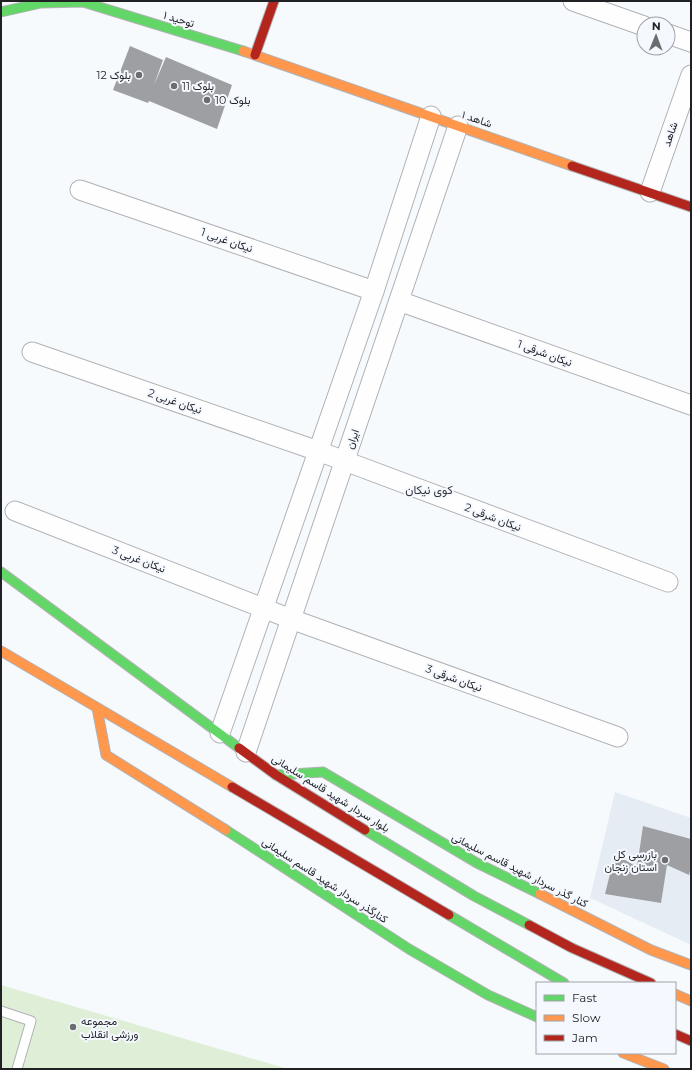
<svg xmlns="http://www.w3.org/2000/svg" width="692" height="1070" font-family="Montserrat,Vazirmatn,sans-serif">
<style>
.built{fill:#e6ecf4}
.green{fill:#dfefd7}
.building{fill:#9e9fa2}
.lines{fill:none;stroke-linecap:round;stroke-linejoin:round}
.lane-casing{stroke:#b1b2b5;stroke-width:11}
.street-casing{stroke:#b1b2b5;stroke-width:21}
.fast-casing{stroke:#b1b2b5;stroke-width:11}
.slow-casing{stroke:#b1b2b5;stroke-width:11}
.jam-casing{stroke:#b1b2b5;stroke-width:11}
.lane{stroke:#fefeff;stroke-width:9}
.street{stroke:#fefeff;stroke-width:19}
.fast{stroke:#63d668;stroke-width:9}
.slow{stroke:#ff974d;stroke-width:9}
.jam{stroke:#b3261e;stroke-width:9}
.poi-dot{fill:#6b6d70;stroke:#f5f9ff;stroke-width:1.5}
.labels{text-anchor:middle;stroke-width:4;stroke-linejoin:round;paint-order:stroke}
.street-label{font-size:11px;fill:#1f2124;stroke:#f5f9ff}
.poi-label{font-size:11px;fill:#1f2124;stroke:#f5f9ff;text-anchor:start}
.neighbourhood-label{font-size:12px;fill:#31343a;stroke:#f5f9ff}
</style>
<rect width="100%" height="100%" fill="#f7fafd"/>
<!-- built -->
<path class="built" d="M615 792 691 818V945L590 898Z"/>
<!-- green -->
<path class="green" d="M1 985 288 1069H1Z"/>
<!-- building -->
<g class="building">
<path d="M130 46 163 60 154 85 166 57 232 85 217 129 149 101 148 103 113 90Z"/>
<path d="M643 826 691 839V868L689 875 667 865 661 903 605 894 615 854 637 867Z"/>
</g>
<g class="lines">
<defs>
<path id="lane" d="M1 1011 31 1021 17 1069"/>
<g id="street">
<path d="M573 1 644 26"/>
<path d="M668 34 691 42"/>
<path d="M80 190 374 291"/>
<path d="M650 192 691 75"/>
<path d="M399 301 691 405"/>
<path d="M32 352 318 451 668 582"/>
<path d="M15 511 291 619 618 737"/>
<path d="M220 733 374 291 431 116"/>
<path d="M246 752 458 126"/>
</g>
<g id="fast">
<path d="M1 12 41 3 83 2 243 51"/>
<path d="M1 572 239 748"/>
<path d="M276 775 323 772 477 863 540 894"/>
<path d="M226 830 409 949 488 995 537 1017"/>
<path d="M365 830 474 896 529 925"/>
<path d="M449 915 564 983"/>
</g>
<g id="slow">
<path d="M243 51 572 166"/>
<path d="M1 651 232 787"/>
<path d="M97 708 106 755 226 830"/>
<path d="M540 894 651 950 691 965"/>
<path d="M675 994 691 1001"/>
<path d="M623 1053 664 1069"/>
</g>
<g id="jam">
<path d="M255 55 274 1"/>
<path d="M572 166 691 207"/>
<path d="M239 748 276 775 365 830"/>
<path d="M232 787 449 915"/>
<path d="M529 925 572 948 651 983"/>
<path d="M675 1034 691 1041"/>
</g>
</defs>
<!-- lane casing -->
<use href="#lane" class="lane-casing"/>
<!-- street casing -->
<use href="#street" class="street-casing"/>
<!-- fast casing -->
<use href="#fast" class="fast-casing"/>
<!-- slow casing -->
<use href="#slow" class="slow-casing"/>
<!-- jam casing -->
<use href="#jam" class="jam-casing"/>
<!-- lane -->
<use href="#lane" class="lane"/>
<!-- street -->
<use href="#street" class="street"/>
<!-- fast -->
<use href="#fast" class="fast"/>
<!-- slow -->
<use href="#slow" class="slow"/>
<!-- jam -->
<use href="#jam" class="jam"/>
</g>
<!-- markers -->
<g class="poi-dot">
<circle cx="139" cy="75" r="4"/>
<circle cx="174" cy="86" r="4"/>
<circle cx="207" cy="100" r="4"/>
<circle cx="665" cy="860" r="4"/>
<circle cx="73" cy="1027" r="4"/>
</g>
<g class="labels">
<!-- street labels -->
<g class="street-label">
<text transform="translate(179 19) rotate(17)" y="4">توحید ۱</text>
<text transform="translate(477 119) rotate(19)" y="4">شاهد ۱</text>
<text transform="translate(670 134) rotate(-71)" y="4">شاهد</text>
<text transform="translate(227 240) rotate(19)" y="4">نیکان غربی 1</text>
<text transform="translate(545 353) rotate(20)" y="4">نیکان شرقی 1</text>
<text transform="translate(175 401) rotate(19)" y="4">نیکان غربی 2</text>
<text transform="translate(352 439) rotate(-71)" y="4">ایران</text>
<text transform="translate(493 517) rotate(21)" y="4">نیکان شرقی 2</text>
<text transform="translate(139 559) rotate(21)" y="4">نیکان غربی 3</text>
<text transform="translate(454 678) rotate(20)" y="4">نیکان شرقی 3</text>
<text transform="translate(331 793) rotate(32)" y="4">بلوار سردار شهید قاسم سلیمانی</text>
<text transform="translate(520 870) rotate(27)" y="4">کنار گذر سردار شهید قاسم سلیمانی</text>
<text transform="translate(325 880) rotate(33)" y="4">کنارگذر سردار شهید قاسم سلیمانی</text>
</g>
<!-- poi labels -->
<g class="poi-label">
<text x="131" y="79" text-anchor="end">بلوک 12</text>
<text x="182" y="90">بلوک 11</text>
<text x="215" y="104">بلوک 10</text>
<text x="657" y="858" text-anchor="end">بازرسی کل<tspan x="657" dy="13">استان زنجان</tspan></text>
<text x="81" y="1025">مجموعه<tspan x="81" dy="13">ورزشی انقلاب</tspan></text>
</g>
<!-- neighbourhood labels -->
<g class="neighbourhood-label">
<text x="429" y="494">کوی نیکان</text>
</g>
</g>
<!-- border -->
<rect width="692" height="1070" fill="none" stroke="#1f2124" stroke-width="4"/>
<!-- legend -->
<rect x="536" y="982" width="140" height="72" fill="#f5f9ff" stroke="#9fa3a7"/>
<rect x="544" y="995" width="20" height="6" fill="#63d668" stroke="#9fa3a7"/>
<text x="572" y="1002" font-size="12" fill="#1f2124">Fast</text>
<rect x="544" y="1015" width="20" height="6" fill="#ff974d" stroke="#9fa3a7"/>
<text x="572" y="1022" font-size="12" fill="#1f2124">Slow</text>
<rect x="544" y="1035" width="20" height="6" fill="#b3261e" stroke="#9fa3a7"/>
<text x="572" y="1042" font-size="12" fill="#1f2124">Jam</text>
<!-- north arrow -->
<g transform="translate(656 36) rotate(1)"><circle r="19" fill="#f5f9ff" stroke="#9fa3a7"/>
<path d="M0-3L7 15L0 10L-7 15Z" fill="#6b6d70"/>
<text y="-6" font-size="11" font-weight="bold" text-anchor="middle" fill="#1f2124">N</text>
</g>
</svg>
